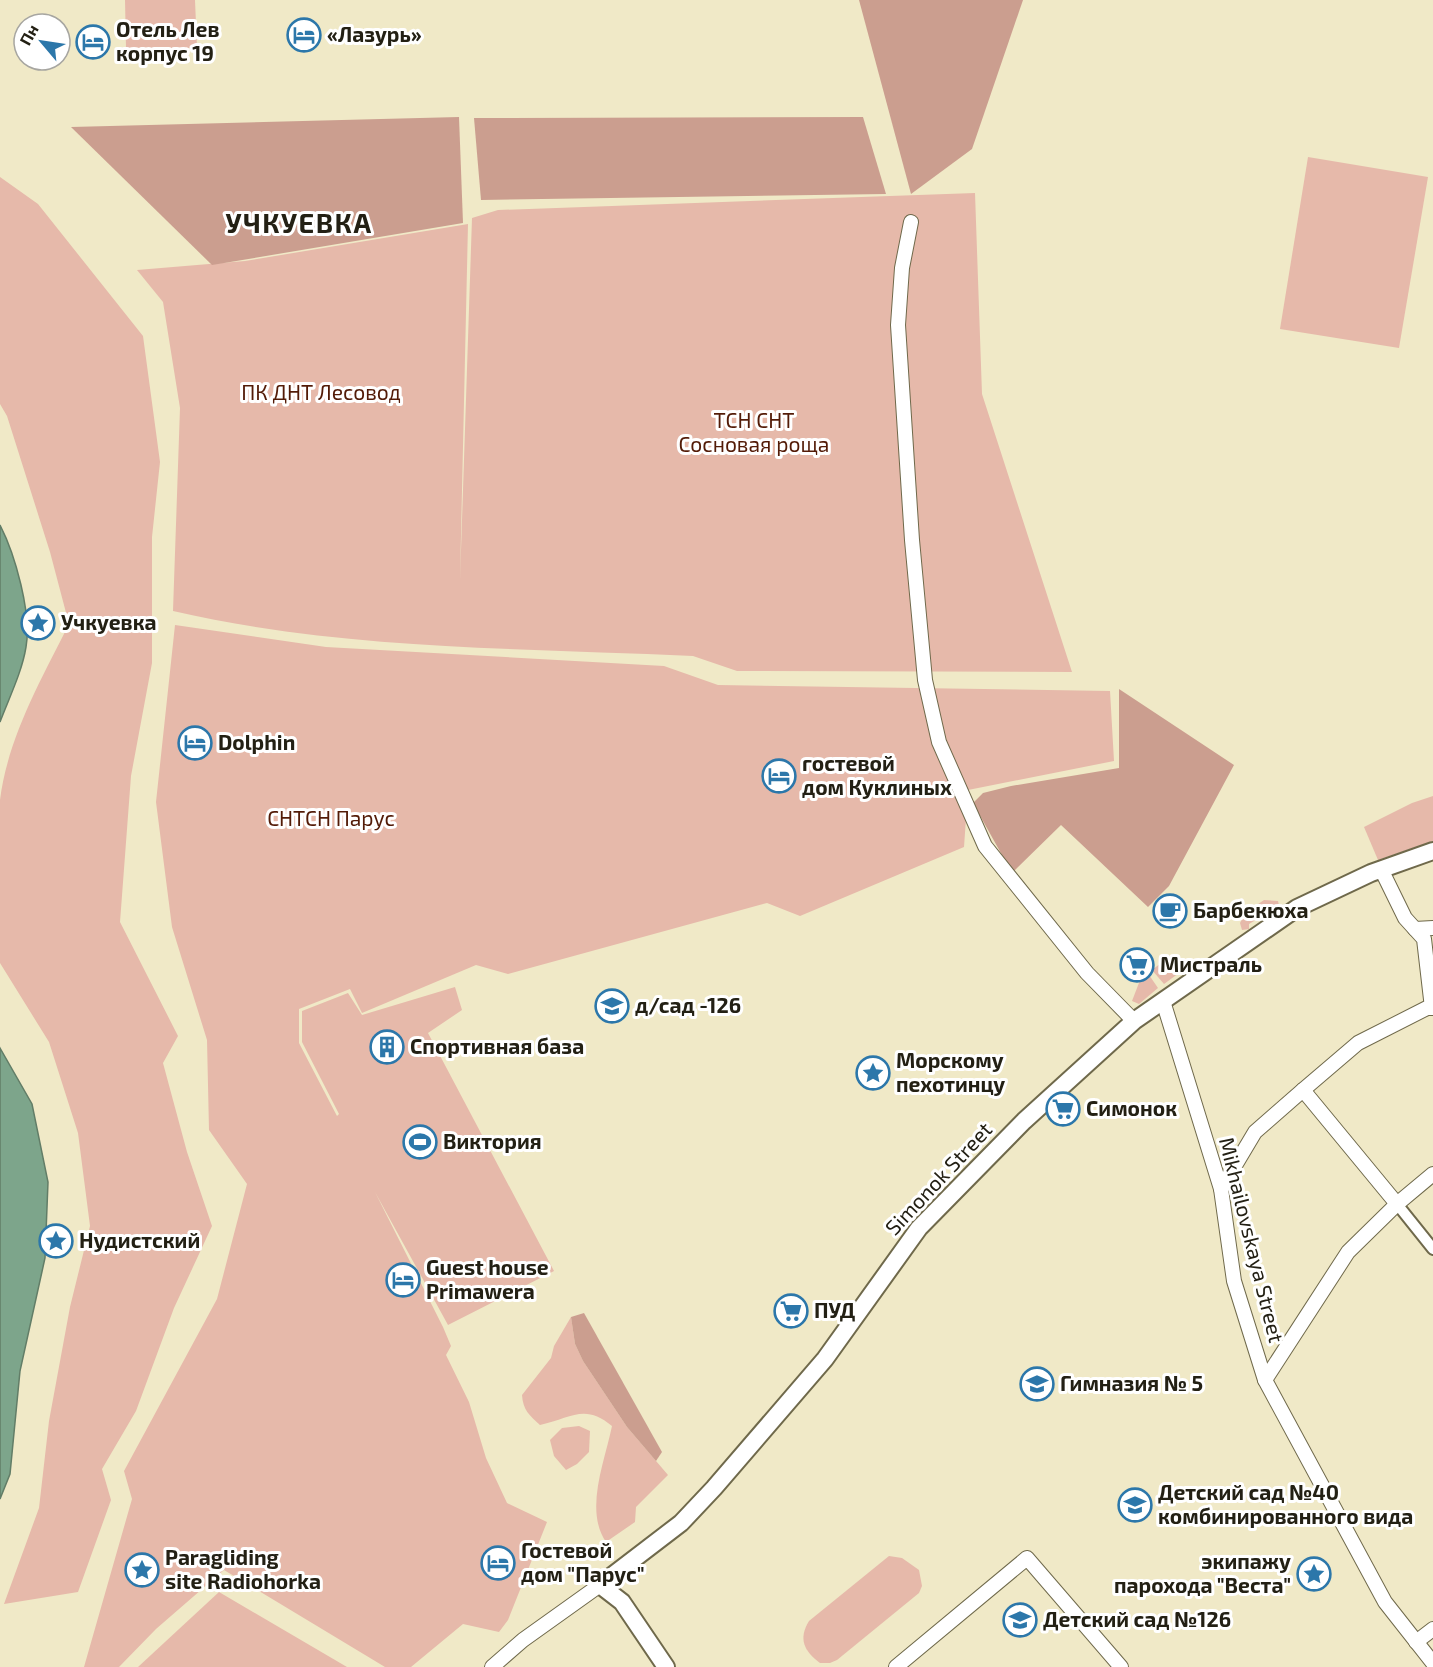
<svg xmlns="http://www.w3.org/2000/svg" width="1433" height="1667" font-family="'Exo 2',sans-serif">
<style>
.green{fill:#e6b9aa}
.forest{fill:#cb9e8f}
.water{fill:#7da58b;stroke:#627d67;stroke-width:1.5}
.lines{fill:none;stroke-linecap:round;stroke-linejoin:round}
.pedestrian-casing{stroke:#6f694b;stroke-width:14}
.minor-casing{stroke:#6f694b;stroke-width:16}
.tertiary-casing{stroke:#6f694b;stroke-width:20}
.pedestrian{stroke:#fff;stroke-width:10}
.minor{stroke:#fff;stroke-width:14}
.tertiary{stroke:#fff;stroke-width:16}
.labels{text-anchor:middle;stroke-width:6;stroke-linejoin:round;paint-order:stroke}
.poi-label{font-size:21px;font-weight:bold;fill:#232014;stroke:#fff;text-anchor:start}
.park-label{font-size:21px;fill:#531b07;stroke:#fff}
.street-label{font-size:21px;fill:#232014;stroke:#fff}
.district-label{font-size:27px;font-weight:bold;letter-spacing:1.5px;fill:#232014;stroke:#fff}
</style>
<rect width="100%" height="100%" fill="#f0e9c7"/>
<!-- green -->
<g class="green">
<path d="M125 0H195L197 48H126Z"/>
<path d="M1308 157 1428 177 1399 348 1280 329Z"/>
<path d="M0 177 38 204 143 336 160 462 152 537V663L131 776 120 922 178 1036 163 1063 187 1152 212 1226 174 1308 136 1411 102 1469 111 1500 78 1592 4 1604 39 1508 49 1421 70 1307 90 1226 78 1133 49 1042 0 963V800C8 737 41 680 69 624L50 552 7 416 0 404Z"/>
<path d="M975 193 982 394 1072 672 737 671 693 656C520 648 342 650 173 611L180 408 163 302 137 270 245 261 468 224 460 580 472 218 498 210Z"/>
<path d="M175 625 326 647 664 666 718 685 1110 691 1114 761 968 790 964 847 800 916 767 903 508 974 476 965 362 1013 350 989 299 1009V1043L337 1116 339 1114 302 1042V1011L348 993 362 1015 455 987 462 1010 428 1033 554 1271 448 1325 375 1192 443 1327 451 1346 446 1355 469 1402 486 1458 507 1503 547 1522 508 1620 499 1632 463 1624 411 1667H385L224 1570 156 1629 119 1667H84L132 1499 124 1471 217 1299 247 1184 209 1130 207 1040 172 927 156 802Z"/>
<path d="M1433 796V841L1378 860 1364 827 1412 803Z"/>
<path d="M1264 900 1278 901 1280 910 1277 912 1273 910 1249 924V929L1242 930 1240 923 1245 913Z"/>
<path d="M1170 956 1190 965 1164 984 1152 970Z"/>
<path d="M1147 972 1158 988 1139 1004 1132 1001 1142 975Z"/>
<path d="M571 1317 575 1344 583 1361 627 1427 668 1475 636 1507 635 1522 606 1542C584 1510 605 1461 612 1426 585 1403 571 1418 540 1425 529 1415 523 1410 522 1395L551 1358 554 1346Z"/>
<path d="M579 1426 590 1431 589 1452 577 1464 566 1470 554 1456 550 1440 562 1428Z"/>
<path d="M889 1556 902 1558 919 1570 922 1586 919 1593 837 1660 830 1663H820C804 1651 798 1639 809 1621Z"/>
<path d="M219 1592 347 1667H138Z"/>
</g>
<!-- forest -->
<g class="forest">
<path d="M859 0H1023L972 149 911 194Z"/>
<path d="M459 117 463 223 212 265 71 127Z"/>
<path d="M863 117 886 194 481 200 474 118Z"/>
<path d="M1119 689 1234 765 1169 886 1148 907 1061 825 1012 873 973 803 983 793 1011 786 1119 768Z"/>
<path d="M584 1313 662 1452 656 1461 627 1427 583 1361 575 1344 571 1317Z"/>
</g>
<!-- water -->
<g class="water">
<path d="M0 525C15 554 32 614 26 647 22 672 9 698 0 722Z"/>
<path d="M0 1048 32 1104 48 1182 45 1258 20 1371 10 1474 0 1499Z"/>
</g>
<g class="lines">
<defs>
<path id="pedestrian" d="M1397 1204 1433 1249"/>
<g id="minor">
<path d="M911 222 902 268 898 325 912 540 925 680 939 742 985 846 1087 973 1134 1021"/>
<path d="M1381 869 1405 918 1424 939 1432 1008"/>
<path d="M1415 929 1433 928"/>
<path d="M1163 1001 1221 1189 1234 1281 1265 1380 1385 1602 1433 1663"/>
<path d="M1303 1090 1397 1204"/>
<path d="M1221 1189 1255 1132 1303 1090 1358 1043 1427 1008H1433"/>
<path d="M1265 1380 1348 1252 1397 1204 1433 1174"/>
<path d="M1416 1642 1433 1629"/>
<path d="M492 1667 523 1640 600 1585"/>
<path d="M896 1667 1027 1558 1121 1667"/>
</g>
<path id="tertiary" d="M666 1667 622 1602 600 1585 681 1523 714 1488 825 1359 919 1228 1024 1121 1134 1021 1297 908 1371 873 1433 851"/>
</defs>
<!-- pedestrian casing -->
<use href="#pedestrian" class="pedestrian-casing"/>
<!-- minor casing -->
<use href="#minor" class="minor-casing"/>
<!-- tertiary casing -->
<use href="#tertiary" class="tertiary-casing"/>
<!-- pedestrian -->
<use href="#pedestrian" class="pedestrian"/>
<!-- minor -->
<use href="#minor" class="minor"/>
<!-- tertiary -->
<use href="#tertiary" class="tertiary"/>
</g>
<!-- icons -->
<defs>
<symbol id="hotel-ring" viewBox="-11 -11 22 22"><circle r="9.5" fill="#fff" stroke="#2c77aa" stroke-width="1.5"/><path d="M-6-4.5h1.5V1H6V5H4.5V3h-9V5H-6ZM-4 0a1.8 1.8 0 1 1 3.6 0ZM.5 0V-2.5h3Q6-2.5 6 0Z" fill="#2c77aa"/></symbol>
<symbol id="sight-ring" viewBox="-11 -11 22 22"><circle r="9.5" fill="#fff" stroke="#2c77aa" stroke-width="1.5"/><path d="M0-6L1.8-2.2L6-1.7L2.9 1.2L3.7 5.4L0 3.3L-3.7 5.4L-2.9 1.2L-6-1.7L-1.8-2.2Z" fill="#2c77aa"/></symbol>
<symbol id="cafe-ring" viewBox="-11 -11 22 22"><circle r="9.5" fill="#fff" stroke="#2c77aa" stroke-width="1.5"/><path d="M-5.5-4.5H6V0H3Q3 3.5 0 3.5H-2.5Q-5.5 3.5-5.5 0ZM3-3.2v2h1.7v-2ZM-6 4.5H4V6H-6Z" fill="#2c77aa"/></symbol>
<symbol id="supermarket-ring" viewBox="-11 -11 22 22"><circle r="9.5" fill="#fff" stroke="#2c77aa" stroke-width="1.5"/><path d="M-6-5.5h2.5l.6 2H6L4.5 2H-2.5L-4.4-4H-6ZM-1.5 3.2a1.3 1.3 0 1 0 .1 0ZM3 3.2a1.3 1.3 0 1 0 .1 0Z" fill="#2c77aa"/></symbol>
<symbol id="school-ring" viewBox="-11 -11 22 22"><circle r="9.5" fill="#fff" stroke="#2c77aa" stroke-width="1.5"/><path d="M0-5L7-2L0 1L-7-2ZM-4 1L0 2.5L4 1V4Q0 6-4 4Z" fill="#2c77aa"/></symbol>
<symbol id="building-ring" viewBox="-11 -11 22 22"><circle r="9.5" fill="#fff" stroke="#2c77aa" stroke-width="1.5"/><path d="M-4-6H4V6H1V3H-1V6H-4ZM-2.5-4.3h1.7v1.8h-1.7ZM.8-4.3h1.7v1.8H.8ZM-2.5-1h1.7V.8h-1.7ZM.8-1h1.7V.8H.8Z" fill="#2c77aa"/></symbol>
<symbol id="stadium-ring" viewBox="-11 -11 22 22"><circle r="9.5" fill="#fff" stroke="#2c77aa" stroke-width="1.5"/><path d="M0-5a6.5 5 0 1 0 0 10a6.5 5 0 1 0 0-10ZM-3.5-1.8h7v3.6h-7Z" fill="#2c77aa"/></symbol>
</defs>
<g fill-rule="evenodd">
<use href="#hotel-ring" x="285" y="16" width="38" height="38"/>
<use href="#hotel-ring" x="74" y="23" width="38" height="38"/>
<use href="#sight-ring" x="19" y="604" width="38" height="38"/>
<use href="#hotel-ring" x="176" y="724" width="38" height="38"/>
<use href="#hotel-ring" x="760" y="757" width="38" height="38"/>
<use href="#cafe-ring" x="1151" y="892" width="38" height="38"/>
<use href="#supermarket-ring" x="1118" y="946" width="38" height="38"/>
<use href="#school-ring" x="593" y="987" width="38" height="38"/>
<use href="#building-ring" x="368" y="1028" width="38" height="38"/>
<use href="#sight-ring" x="854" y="1054" width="38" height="38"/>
<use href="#supermarket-ring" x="1044" y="1090" width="38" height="38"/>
<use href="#stadium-ring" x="401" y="1123" width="38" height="38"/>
<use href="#sight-ring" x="37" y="1222" width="38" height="38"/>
<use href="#hotel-ring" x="384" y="1261" width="38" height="38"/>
<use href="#supermarket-ring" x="772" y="1292" width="38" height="38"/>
<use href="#school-ring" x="1018" y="1365" width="38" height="38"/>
<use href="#school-ring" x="1116" y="1486" width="38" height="38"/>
<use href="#hotel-ring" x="479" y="1544" width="38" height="38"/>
<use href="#sight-ring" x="123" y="1551" width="38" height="38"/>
<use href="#sight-ring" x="1295" y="1555" width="38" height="38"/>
<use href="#school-ring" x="1001" y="1601" width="38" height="38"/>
</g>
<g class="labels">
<!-- poi labels -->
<g class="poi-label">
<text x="116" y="37">Отель Лев<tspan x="116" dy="24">корпус 19</tspan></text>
<text x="327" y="42">«Лазурь»</text>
<text x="61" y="630">Учкуевка</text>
<text x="218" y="750">Dolphin</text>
<text x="802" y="771">гостевой<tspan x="802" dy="24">дом Куклиных</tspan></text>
<text x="1193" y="918">Барбекюха</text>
<text x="1160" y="972">Мистраль</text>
<text x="635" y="1013">д/сад -126</text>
<text x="410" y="1054">Спортивная база</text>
<text x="896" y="1068">Морскому<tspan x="896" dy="24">пехотинцу</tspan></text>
<text x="1086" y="1116">Симонок</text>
<text x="443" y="1149">Виктория</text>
<text x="79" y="1248">Нудистский</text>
<text x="426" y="1275">Guest house<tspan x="426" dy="24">Primawera</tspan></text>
<text x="814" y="1318">ПУД</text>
<text x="1060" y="1391">Гимназия № 5</text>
<text x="1158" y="1500">Детский сад №40<tspan x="1158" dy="24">комбинированного вида</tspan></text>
<text x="521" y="1558">Гостевой<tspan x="521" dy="24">дом "Парус"</tspan></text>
<text x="165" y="1565">Paragliding<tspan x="165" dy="24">site Radiohorka</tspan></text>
<text x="1291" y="1569" text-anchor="end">экипажу<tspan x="1291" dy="24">парохода "Веста"</tspan></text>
<text x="1043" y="1627">Детский сад №126</text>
</g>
<!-- park labels -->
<g class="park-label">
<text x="321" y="400">ПК ДНТ Лесовод</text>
<text x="754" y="428">ТСН СНТ<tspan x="754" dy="24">Сосновая роща</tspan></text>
<text x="331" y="826">СНТСН Парус</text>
</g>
<!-- street labels -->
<g class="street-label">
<text transform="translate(939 1179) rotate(-47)" y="7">Simonok Street</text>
<text transform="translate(1251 1240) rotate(76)" y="7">Mikhailovskaya Street</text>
</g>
<!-- district labels -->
<g class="district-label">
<text x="299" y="233">УЧКУЕВКА</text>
</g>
</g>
<!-- north arrow -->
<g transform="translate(42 42) rotate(299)"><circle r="28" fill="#ffffff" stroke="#a7a6a1" stroke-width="1.5"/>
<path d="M0-4.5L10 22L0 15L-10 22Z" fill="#2c77aa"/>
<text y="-9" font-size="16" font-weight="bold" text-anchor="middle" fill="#232014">Пн</text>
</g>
</svg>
